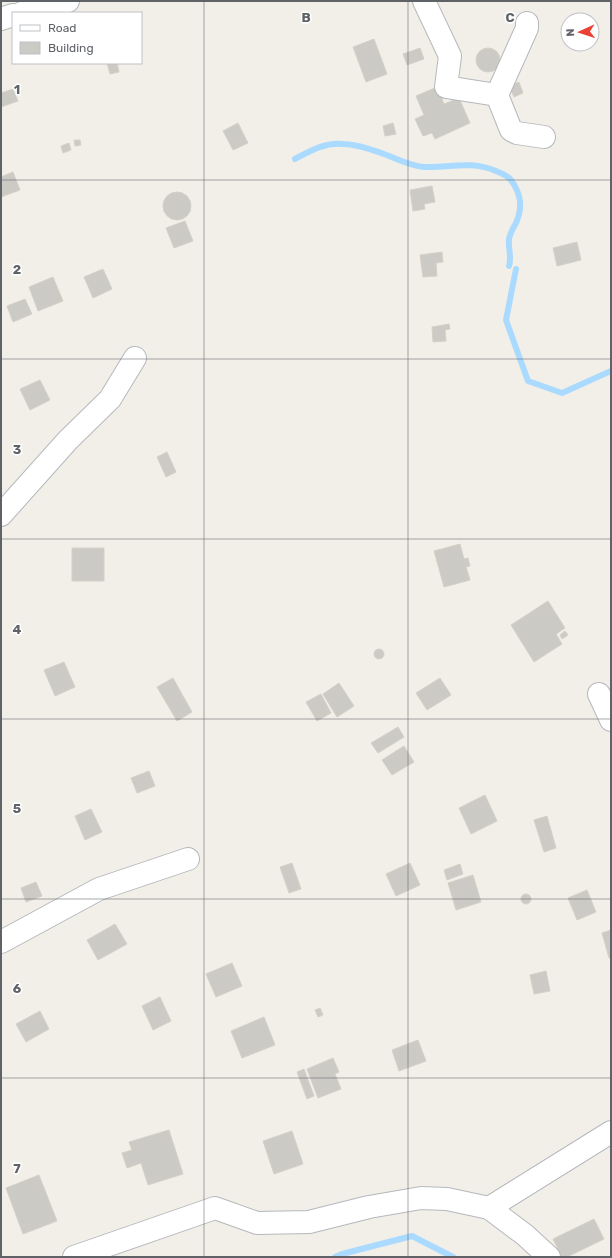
<svg xmlns="http://www.w3.org/2000/svg" width="612" height="1258" font-family="Rubik,sans-serif">
<style>
.lines{fill:none;stroke-linecap:round;stroke-linejoin:round}
.stream{stroke:#aadaff;stroke-width:6}
.building{fill:#cccac5;stroke:#d6d1c6}
.minor-casing{stroke:#b5b8bc;stroke-width:24}
.minor{stroke:#fff;stroke-width:22}
.grid{fill:none;stroke:#5f6368;stroke-width:1;stroke-opacity:0.55}
.grid-label{font-size:13px;text-anchor:middle;font-weight:bold;fill:#5f6368;stroke:#fff;stroke-width:3;stroke-linejoin:round;paint-order:stroke}
</style>
<rect width="100%" height="100%" fill="#f1efe8"/>
<g class="lines">
<!-- stream -->
<g class="stream">
<path d="M295 159C310 151 325 142 343 144 354 144 373 150 384 154 397 159 410 166 424 167 451 168 470 160 496 171 501 173 508 176 511 180 521 194 523 207 516 223 513 228 510 233 509 239 508 249 512 257 509 266"/>
<path d="M516 269 506 320 528 381 562 393 611 371"/>
<path d="M335 1257 342 1254 412 1236 453 1257"/>
</g>
</g>
<!-- building -->
<g class="building">
<path d="M374 39 387 74 366 82 353 47Z"/>
<circle cx="488" cy="60" r="12"/>
<path d="M420 48 424 59 407 65 403 54Z"/>
<path d="M107 63H117L119 72 110 74Z"/>
<path d="M519 82 523 93 514 97 509 86Z"/>
<path d="M437 87 444 104 459 98 470 123 435 139 432 133 423 136 415 119 424 115 416 96Z"/>
<path d="M13 89 18 101 1 107V93Z"/>
<path d="M238 123 248 143 233 150 223 131Z"/>
<path d="M393 123 396 134 385 136 383 126Z"/>
<path d="M74 140H80L81 145 75 146Z"/>
<path d="M69 143 71 150 63 153 61 146Z"/>
<path d="M13 172 20 190 1 197V177Z"/>
<path d="M432 186 435 202 424 204 425 209 413 211 410 190Z"/>
<circle cx="177" cy="206" r="14"/>
<path d="M185 221 193 241 174 248 166 228Z"/>
<path d="M577 242 581 260 557 266 553 248Z"/>
<path d="M442 252 443 262 436 263 437 276 423 277 420 255Z"/>
<path d="M103 269 112 289 93 298 84 277Z"/>
<path d="M53 277 63 301 38 311 29 287Z"/>
<path d="M25 299 32 314 13 322 7 306Z"/>
<path d="M449 324 450 329 445 330 446 341 433 342 432 327Z"/>
<path d="M40 380 50 400 30 410 20 389Z"/>
<path d="M167 452 176 472 166 477 157 457Z"/>
<path d="M460 544 464 559 468 558 470 566 466 567 470 580 444 587 434 551Z"/>
<rect x="72" y="548" width="32" height="33"/>
<path d="M548 601 565 628 556 634 562 644 534 662 511 625Z"/>
<path d="M565 631 568 635 562 639 560 635Z"/>
<circle cx="379" cy="654" r="5"/>
<path d="M64 662 75 687 55 696 44 670Z"/>
<path d="M173 678 192 712 177 721 157 687Z"/>
<path d="M440 678 451 695 427 710 416 693Z"/>
<path d="M339 683 354 706 337 717 323 694Z"/>
<path d="M321 694 331 713 317 721 306 702Z"/>
<path d="M398 727 404 737 378 753 371 743Z"/>
<path d="M404 746 414 762 392 775 382 760Z"/>
<path d="M149 771 155 786 137 793 131 778Z"/>
<path d="M485 795 497 821 471 834 459 808Z"/>
<path d="M91 809 102 832 85 840 75 816Z"/>
<path d="M547 816 556 848 544 852 534 820Z"/>
<path d="M292 863 301 889 289 893 280 867Z"/>
<path d="M410 863 420 885 396 896 386 874Z"/>
<path d="M460 864 463 874 447 880 444 870Z"/>
<path d="M473 875 481 902 456 910 448 883Z"/>
<path d="M36 882 42 896 26 902 21 888Z"/>
<path d="M587 890 596 912 577 920 568 898Z"/>
<circle cx="526" cy="899" r="5"/>
<path d="M115 924 127 944 98 960 87 940Z"/>
<path d="M611 930V958H609L602 933Z"/>
<path d="M232 963 242 986 216 997 206 974Z"/>
<path d="M546 971 550 991 534 994 530 975Z"/>
<path d="M160 997 171 1021 153 1030 142 1006Z"/>
<path d="M320 1008 323 1015 318 1017 315 1010Z"/>
<path d="M40 1011 49 1029 26 1042 16 1024Z"/>
<path d="M264 1017 275 1045 242 1058 231 1031Z"/>
<path d="M418 1040 426 1061 399 1071 392 1050Z"/>
<path d="M333 1058 339 1072 335 1074 341 1089 318 1098 307 1069Z"/>
<path d="M304 1069 314 1096 307 1099 297 1072Z"/>
<path d="M169 1130 183 1174 148 1185 141 1163 127 1168 122 1153 132 1150 129 1142Z"/>
<path d="M292 1131 303 1164 274 1174 263 1141Z"/>
<path d="M39 1175 57 1221 23 1234 6 1188Z"/>
<path d="M594 1219 604 1239 567 1257H562L553 1239Z"/>
</g>
<g class="lines">
<defs>
<g id="minor">
<path d="M424 1 450 56 446 87 497 95 527 28V23"/>
<path d="M22 13 68 1"/>
<path d="M1 19 13 15"/>
<path d="M497 95 511 130 517 133 544 137"/>
<path d="M1 515 68 440 110 399 135 358"/>
<path d="M599 694 611 720"/>
<path d="M1 942 99 889 188 859"/>
<path d="M489 1208 525 1235 549 1257"/>
<path d="M74 1257 215 1208 257 1223 309 1222 369 1207 421 1198 447 1199 489 1208 611 1132"/>
</g>
</defs>
<!-- minor casing -->
<use href="#minor" class="minor-casing"/>
<!-- minor -->
<use href="#minor" class="minor"/>
</g>
<!-- grid -->
<path class="grid" d="M204 1V1257M408 1V1257M1 180H611M1 359H611M1 539H611M1 719H611M1 899H611M1 1078H611"/>
<g class="grid-label">
<text x="306" y="22">B</text>
<text x="510" y="22">C</text>
<text x="17" y="94">1</text>
<text x="17" y="274">2</text>
<text x="17" y="454">3</text>
<text x="17" y="634">4</text>
<text x="17" y="813">5</text>
<text x="17" y="993">6</text>
<text x="17" y="1173">7</text>
</g>
<!-- border -->
<rect width="612" height="1258" fill="none" stroke="#5f6368" stroke-width="4"/>
<!-- legend -->
<rect x="12" y="12" width="130" height="52" fill="#ffffff" stroke="#bfc1c3"/>
<rect x="20" y="25" width="20" height="6" fill="#ffffff" stroke="#bfc1c3"/>
<text x="48" y="32" font-size="12" fill="#5f6368">Road</text>
<rect x="20" y="42" width="20" height="12" fill="#cccac5" stroke="#bfc1c3"/>
<text x="48" y="52" font-size="12" fill="#5f6368">Building</text>
<!-- north arrow -->
<g transform="translate(580 32) rotate(267)"><circle r="19" fill="#ffffff" stroke="#bfc1c3"/>
<path d="M0-3L7 15L0 10L-7 15Z" fill="#ea4335"/>
<text y="-6" font-size="11" font-weight="bold" text-anchor="middle" fill="#5f6368">N</text>
</g>
</svg>
